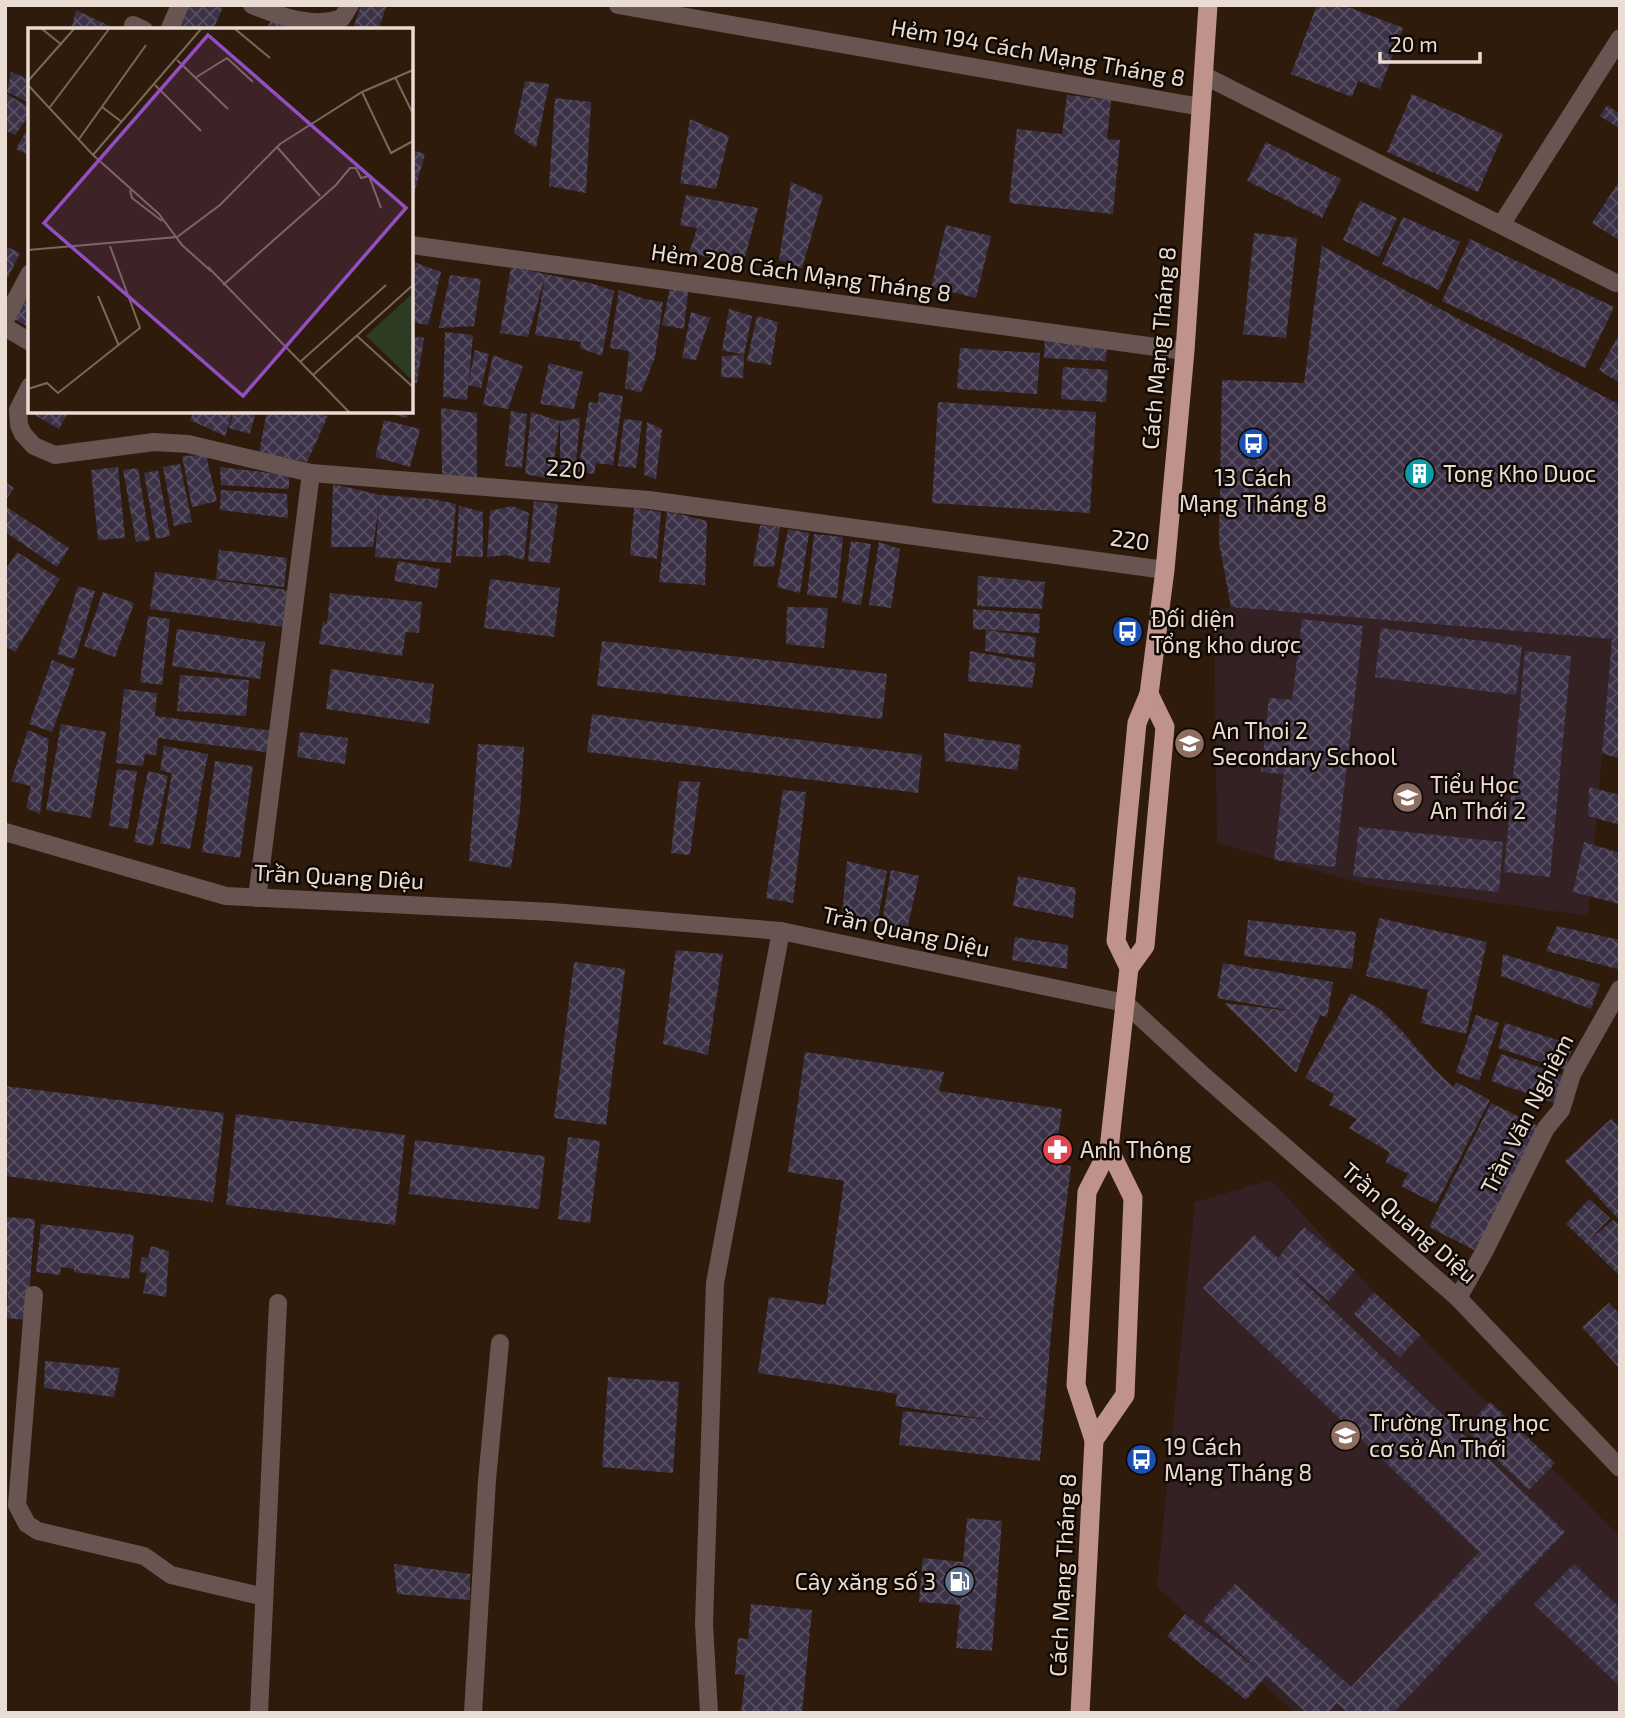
<svg xmlns="http://www.w3.org/2000/svg" width="1625" height="1718" font-family="'Exo 2',sans-serif">
<style>
.education{fill:#342124}
.building{fill:url(#building-cross-hatch)}
.lines{fill:none;stroke-linecap:round;stroke-linejoin:round}
.service{stroke:#685451;stroke-width:18}
.minor{stroke:#685451;stroke-width:18}
.tertiary{stroke:#685451;stroke-width:18}
.trunk{stroke:#c0928c;stroke-width:19}
.labels{text-anchor:middle;stroke-width:5;stroke-linejoin:round;paint-order:stroke}
.street-label{font-size:23px;fill:#eadcd2;stroke:#100803}
.poi-label{font-size:23px;fill:#eadcd2;stroke:#100803;text-anchor:start}
.inset-road{fill:none;stroke:#79685b;stroke-width:2}
.view{fill:#914fc3;fill-opacity:0.15;stroke:#914fc3;stroke-width:3.5}
.inset-edge{fill:none;stroke:#eadcd2;stroke-width:3.5}
</style>
<defs>
<pattern id="building-cross-hatch" width="8" height="8" patternUnits="userSpaceOnUse" patternTransform="scale(1.75)"><rect width="8" height="8" fill="#3b3248"/><path d="M0 0l8 8M0 8l8-8" fill="none" stroke="#584f62"/></pattern>
</defs>
<rect width="100%" height="100%" fill="#2e1b0b"/>
<!-- education -->
<g class="education">
<path d="M1231 607 1612 639 1588 916 1367 885 1217 843 1214 610Z"/>
<path d="M1271 1180 1374 1292 1420 1335 1620 1537V1713H1295L1157 1587 1195 1202Z"/>
</g>
<!-- building -->
<g class="building">
<path d="M186 5H224L213 30H171Z"/>
<path d="M361 5H387L378 30H363L354 26Z"/>
<path d="M1317 5H1343L1403 28 1380 89 1358 81 1352 97 1291 74Z"/>
<path d="M76 10 118 30H71Z"/>
<path d="M273 16 301 30H266Z"/>
<path d="M11 72 30 80V103L7 92Z"/>
<path d="M525 81 549 84 536 148 514 133Z"/>
<path d="M5 93 30 108V114L15 135 5 130Z"/>
<path d="M1412 94 1503 134 1478 192 1387 152Z"/>
<path d="M1067 95 1111 100 1107 139 1120 140 1113 214 1009 203 1017 129 1062 134Z"/>
<path d="M555 98 591 102 586 193 549 186Z"/>
<path d="M1607 105 1620 114V129L1600 116Z"/>
<path d="M690 119 729 136 716 189 680 183Z"/>
<path d="M30 124V156L16 149Z"/>
<path d="M1266 142 1341 179 1322 218 1247 181Z"/>
<path d="M411 150 425 154 412 201H411Z"/>
<path d="M1620 180V241L1592 223Z"/>
<path d="M791 182 823 196 802 268 779 260Z"/>
<path d="M686 195 758 208 745 257 712 258 689 253 697 228 680 225Z"/>
<path d="M1360 201 1397 218 1379 257 1343 240Z"/>
<path d="M1403 217 1460 242 1439 290 1382 264Z"/>
<path d="M946 225 991 236 976 298 931 287Z"/>
<path d="M1254 233 1297 238 1286 338 1243 334Z"/>
<path d="M1470 239 1614 307 1585 368 1442 301Z"/>
<path d="M5 246 20 253 5 283Z"/>
<path d="M1322 246 1620 405V759L1602 753 1612 639 1231 607 1219 542 1222 380 1304 383Z"/>
<path d="M411 261 441 272 428 325 411 322Z"/>
<path d="M511 267 594 284 614 291 602 356 580 348 581 342 535 335 545 277 528 337 500 333Z"/>
<path d="M450 275 481 279 474 326 439 328Z"/>
<path d="M30 289V328L9 316Z"/>
<path d="M670 289 688 291 684 329 662 325Z"/>
<path d="M619 290 645 299 663 302 655 357 641 393 625 388 629 351 610 348Z"/>
<path d="M729 309 752 316 744 355 722 350Z"/>
<path d="M691 312 710 318 696 360 682 358Z"/>
<path d="M757 316 778 322 771 365 747 361Z"/>
<path d="M445 332 473 335 467 400 443 397Z"/>
<path d="M1620 333V383L1599 370Z"/>
<path d="M411 336 424 338 417 383 411 382Z"/>
<path d="M1045 337 1107 341 1106 361 1044 358Z"/>
<path d="M960 348 1040 353 1037 394 957 389Z"/>
<path d="M475 350 489 354 481 388 468 385Z"/>
<path d="M493 355 523 366 508 409 483 405Z"/>
<path d="M744 355 743 378 721 377 722 356Z"/>
<path d="M549 363 583 372 574 409 540 404Z"/>
<path d="M1063 367 1108 370 1106 402 1061 399Z"/>
<path d="M599 392 623 396 613 465 596 463 594 474 578 472 589 402 598 403Z"/>
<path d="M938 402 1096 412 1090 513 932 503Z"/>
<path d="M441 408 477 413V479L442 474Z"/>
<path d="M28 411H69L59 429Z"/>
<path d="M194 411H233L225 436 190 420Z"/>
<path d="M234 411H256L250 434 229 428Z"/>
<path d="M267 411H299L328 416 307 462 259 453Z"/>
<path d="M379 411H408L407 418Z"/>
<path d="M511 411 527 414 522 468 505 466Z"/>
<path d="M531 412 560 421 551 479 525 474Z"/>
<path d="M580 418 575 476 560 477V421Z"/>
<path d="M624 419 642 421 636 468 618 466Z"/>
<path d="M384 420 420 429 410 467 375 457Z"/>
<path d="M647 422 662 429 656 479 644 475Z"/>
<path d="M206 455 217 501 192 507 182 456Z"/>
<path d="M180 464 192 522 174 526 163 467Z"/>
<path d="M118 467 125 538 98 540 91 470Z"/>
<path d="M220 467 289 475V489L221 485Z"/>
<path d="M138 468 150 540 136 542 123 470Z"/>
<path d="M158 470 170 536 156 539 144 473Z"/>
<path d="M5 482 14 488 5 501Z"/>
<path d="M333 484 380 495 432 499 456 504 451 563 375 557 379 505 373 547H331Z"/>
<path d="M221 490 287 494 288 518 220 510Z"/>
<path d="M534 501 558 504 550 563 528 561Z"/>
<path d="M5 506 69 548 57 567 5 532Z"/>
<path d="M459 506 483 512V557L456 556Z"/>
<path d="M512 506 529 513 524 560 506 555 487 557 490 511Z"/>
<path d="M634 508 661 512 657 559 630 555Z"/>
<path d="M667 511 707 521 705 585 659 582Z"/>
<path d="M760 525 780 527 774 567 753 566Z"/>
<path d="M788 529 809 533 800 593 777 587Z"/>
<path d="M814 534 843 537 837 598 807 595Z"/>
<path d="M851 541 871 544 861 605 842 602Z"/>
<path d="M879 542 900 549 891 608 869 605Z"/>
<path d="M219 550 287 558 284 587 216 579Z"/>
<path d="M17 552 60 579 15 652 5 646V571Z"/>
<path d="M398 561 440 569 437 588 394 581Z"/>
<path d="M155 572 287 590 283 627 150 609Z"/>
<path d="M978 576 1045 582 1042 609 977 606Z"/>
<path d="M490 579 560 588 554 637 484 628Z"/>
<path d="M78 586 95 591 75 659 57 654Z"/>
<path d="M103 592 134 603 115 657 84 646Z"/>
<path d="M330 593 422 602 419 633 406 632 402 656 319 644 323 621 327 624Z"/>
<path d="M787 607 828 608 824 648 786 644Z"/>
<path d="M973 609 1040 614 1039 633 973 629Z"/>
<path d="M148 616 170 619 162 685 140 682Z"/>
<path d="M1302 619 1363 626 1335 867 1274 860 1284 774 1261 772 1269 698 1292 700Z"/>
<path d="M1381 628 1522 646 1516 695 1375 677Z"/>
<path d="M177 629 265 642 260 679 172 666Z"/>
<path d="M986 630 1036 637 1034 658 985 651Z"/>
<path d="M602 641 887 674 882 719 597 686Z"/>
<path d="M970 651 1036 663 1032 688 968 681Z"/>
<path d="M1525 651 1571 656 1550 877 1504 872Z"/>
<path d="M52 660 75 669 52 732 29 724Z"/>
<path d="M331 669 434 684 429 724 326 709Z"/>
<path d="M180 675 249 680 246 716 177 711Z"/>
<path d="M124 689 157 693 155 716 275 731 273 753 158 738 156 755 145 754 143 766 116 763Z"/>
<path d="M592 714 922 755 918 793 587 752Z"/>
<path d="M61 724 106 732 91 818 46 810Z"/>
<path d="M28 730 49 739 40 814 26 808 31 786 11 781Z"/>
<path d="M300 732 348 738 345 764 297 757Z"/>
<path d="M944 733 1021 745 1017 770 945 761Z"/>
<path d="M478 744 524 747 520 810 511 868 469 861Z"/>
<path d="M164 746 208 754 190 849 160 843 172 773 160 770Z"/>
<path d="M215 761 253 766 240 858 202 852Z"/>
<path d="M117 769 137 771 128 829 109 826Z"/>
<path d="M148 771 168 776 153 846 134 842Z"/>
<path d="M679 781 700 782 690 855 671 853Z"/>
<path d="M1589 787 1620 795V825L1588 816Z"/>
<path d="M783 790 806 792 793 903 766 898Z"/>
<path d="M1359 827 1503 842 1499 892 1353 876Z"/>
<path d="M1584 842 1620 853V904L1573 892Z"/>
<path d="M847 861 887 871 877 923 842 914Z"/>
<path d="M891 870 919 876 906 934 881 928Z"/>
<path d="M1018 876 1076 888 1073 918 1013 906Z"/>
<path d="M1379 918 1487 942 1466 1034 1421 1023 1428 990 1366 976Z"/>
<path d="M1248 920 1356 932 1352 969 1244 956Z"/>
<path d="M1557 926 1620 940V965L1618 969 1546 951Z"/>
<path d="M1015 937 1068 945 1067 969 1012 960Z"/>
<path d="M676 950 723 954 708 1055 663 1044Z"/>
<path d="M1503 954 1600 984 1591 1009 1501 976Z"/>
<path d="M574 962 625 969 606 1125 554 1118Z"/>
<path d="M1223 963 1333 982 1327 1017 1320 1015 1296 1073 1224 1003 1299 1012 1217 998Z"/>
<path d="M1351 993 1380 1009 1403 1032 1434 1069 1453 1087 1456 1082 1490 1100 1436 1204 1401 1186 1408 1174 1386 1162 1389 1152 1349 1128 1357 1119 1329 1105 1334 1094 1305 1078Z"/>
<path d="M1476 1015 1499 1023 1479 1081 1456 1072Z"/>
<path d="M1505 1023 1573 1045 1566 1070 1498 1048Z"/>
<path d="M805 1052 944 1072 939 1091 1062 1109 1054 1164 1071 1166 1053 1312 1040 1461 899 1445 903 1411 1001 1421 895 1406 897 1394 758 1373 769 1297 826 1305 844 1181 788 1172Z"/>
<path d="M1501 1054 1565 1076 1555 1103 1491 1081Z"/>
<path d="M5 1086 224 1113 213 1202 5 1176Z"/>
<path d="M1491 1103 1538 1126 1476 1251 1429 1227Z"/>
<path d="M236 1114 405 1135 395 1225 226 1205Z"/>
<path d="M1611 1119 1620 1128V1221L1565 1161Z"/>
<path d="M568 1137 600 1141 590 1223 558 1219Z"/>
<path d="M415 1140 545 1156 539 1209 409 1194Z"/>
<path d="M1589 1199 1610 1218 1588 1241 1613 1220 1620 1226V1276L1566 1224Z"/>
<path d="M5 1217 35 1219 27 1320 6 1318 8 1294H5Z"/>
<path d="M41 1224 134 1235 129 1279 74 1272V1269L61 1267 60 1275 36 1272Z"/>
<path d="M1304 1227 1355 1270 1329 1301 1286 1265 1565 1532 1393 1713H1348L1337 1703 1328 1713H1307L1266 1676 1246 1700 1167 1636 1185 1614 1260 1671 1203 1620 1235 1584 1351 1687 1479 1552 1203 1288 1254 1235 1278 1258Z"/>
<path d="M151 1246 169 1251 166 1297 143 1293 147 1273 139 1272 142 1257 148 1258Z"/>
<path d="M1374 1292 1420 1335 1400 1357 1354 1314Z"/>
<path d="M1609 1303 1620 1314V1369L1582 1327Z"/>
<path d="M45 1361 120 1368 114 1397 44 1388Z"/>
<path d="M608 1377 679 1382 673 1473 602 1467Z"/>
<path d="M1490 1402 1555 1463 1529 1490 1465 1429Z"/>
<path d="M967 1518 1002 1521 992 1651 956 1648 960 1605 919 1602 923 1558 963 1562Z"/>
<path d="M394 1564 470 1574V1600L397 1594Z"/>
<path d="M1574 1564 1620 1608V1687L1534 1604Z"/>
<path d="M751 1604 812 1610 802 1713H741L745 1675 735 1674 738 1638 748 1639Z"/>
</g>
<g class="lines">
<!-- service -->
<g class="service">
<path d="M252 5C280 16 312 29 342 18L350 5"/>
<path d="M618 5 1201 107"/>
<path d="M133 25 144 30"/>
<path d="M169 30 180 5"/>
<path d="M1203 75 1616 283"/>
<path d="M1501 225 1620 38"/>
<path d="M411 245 1185 351"/>
<path d="M709 1713 704 1624 715 1283 781 931"/>
</g>
<!-- minor -->
<g class="minor">
<path d="M5 320 30 273"/>
<path d="M5 327 30 342"/>
<path d="M30 386 18 410 19 425 23 434 34 446 55 455 154 442 188 444 311 473 649 500 1165 570"/>
<path d="M257 898 311 473"/>
<path d="M34 1295 17 1505 27 1524 38 1531 144 1556 171 1575 264 1597"/>
<path d="M1458 1298 1484 1252 1546 1128 1561 1110 1572 1074 1620 989"/>
<path d="M259 1713 278 1303"/>
<path d="M473 1713 487 1480 500 1343"/>
</g>
<!-- tertiary -->
<path class="tertiary" d="M5 832 226 896 552 912 781 931 1125 1003 1204 1076 1458 1298 1620 1468"/>
<!-- trunk -->
<g class="trunk">
<path d="M1129 968 1145 946 1165 727 1149 694"/>
<path d="M1094 1440 1125 1395 1133 1198 1109 1149"/>
<path d="M1080 1713 1094 1440 1076 1385 1087 1192 1109 1149 1129 968 1116 941 1137 723 1149 694 1165 570 1185 351 1208 5"/>
</g>
</g>
<!-- icons -->
<defs>
<symbol id="bus-disc" viewBox="-11 -11 22 22"><circle r="9.5" fill="#1a4fb4" stroke="#100803"/><path d="M-5-6H5V4H4V6H2V4H-2V6H-4V4H-5ZM-3.5-4V0h7V-4ZM-3.5 1.2v1.5H-2V1.2ZM2 1.2v1.5H3.5V1.2Z" fill="#fff"/></symbol>
<symbol id="building-disc" viewBox="-11 -11 22 22"><circle r="9.5" fill="#0f9aa8" stroke="#100803"/><path d="M-4-6H4V6H1V3H-1V6H-4ZM-2.5-4.3h1.7v1.8h-1.7ZM.8-4.3h1.7v1.8H.8ZM-2.5-1h1.7V.8h-1.7ZM.8-1h1.7V.8H.8Z" fill="#fff"/></symbol>
<symbol id="school-disc" viewBox="-11 -11 22 22"><circle r="9.5" fill="#8d6e63" stroke="#100803"/><path d="M0-5L7-2L0 1L-7-2ZM-4 1L0 2.5L4 1V4Q0 6-4 4Z" fill="#fff"/></symbol>
<symbol id="pharmacy-disc" viewBox="-11 -11 22 22"><circle r="9.5" fill="#e0444e" stroke="#100803"/><path d="M-2-6h4v4h4v4h-4v4h-4v-4h-4v-4h4Z" fill="#fff"/></symbol>
<symbol id="fuel-disc" viewBox="-11 -11 22 22"><circle r="9.5" fill="#5c6f8a" stroke="#100803"/><path d="M-5.5-6h7V0h2V4h1.3V-2.5L3-4.5l.8-.8L6-3V5H2.5V1h-1V6h-7ZM-4.2-4.7v3.2H.2V-4.7Z" fill="#fff"/></symbol>
</defs>
<g fill-rule="evenodd">
<use href="#bus-disc" x="1236" y="426" width="35" height="35"/>
<use href="#building-disc" x="1402" y="456" width="35" height="35"/>
<use href="#bus-disc" x="1110" y="614" width="35" height="35"/>
<use href="#school-disc" x="1172" y="726" width="35" height="35"/>
<use href="#school-disc" x="1390" y="780" width="35" height="35"/>
<use href="#pharmacy-disc" x="1040" y="1132" width="35" height="35"/>
<use href="#school-disc" x="1328" y="1418" width="35" height="35"/>
<use href="#bus-disc" x="1124" y="1442" width="35" height="35"/>
<use href="#fuel-disc" x="942" y="1564" width="35" height="35"/>
</g>
<g class="labels">
<!-- street labels -->
<g class="street-label">
<text transform="translate(1038 53) rotate(10)" y="8">Hẻm 194 Cách Mạng Tháng 8</text>
<text transform="translate(801 273) rotate(8)" y="8">Hẻm 208 Cách Mạng Tháng 8</text>
<text transform="translate(1159 348) rotate(-85)" y="8">Cách Mạng Tháng 8</text>
<text transform="translate(566 469) rotate(5)" y="8">220</text>
<text transform="translate(1130 540) rotate(8)" y="8">220</text>
<text transform="translate(339 877) rotate(3)" y="8">Trần Quang Diệu</text>
<text transform="translate(906 932) rotate(12)" y="8">Trần Quang Diệu</text>
<text transform="translate(1527 1114) rotate(-63)" y="8">Trần Văn Nghiêm</text>
<text transform="translate(1409 1223) rotate(41)" y="8">Trần Quang Diệu</text>
<text transform="translate(1063 1575) rotate(-87)" y="8">Cách Mạng Tháng 8</text>
</g>
<!-- poi labels -->
<g class="poi-label">
<text x="1443" y="482">Tong Kho Duoc</text>
<text x="1253" y="486" text-anchor="middle">13 Cách<tspan x="1253" dy="26">Mạng Tháng 8</tspan></text>
<text x="1151" y="627">Đối diện<tspan x="1151" dy="26">Tổng kho dược</tspan></text>
<text x="1212" y="739">An Thoi 2<tspan x="1212" dy="26">Secondary School</tspan></text>
<text x="1430" y="793">Tiểu Học<tspan x="1430" dy="26">An Thới 2</tspan></text>
<text x="1080" y="1158">Anh Thông</text>
<text x="1369" y="1431">Trường Trung học<tspan x="1369" dy="26">cơ sở An Thới</tspan></text>
<text x="1164" y="1455">19 Cách<tspan x="1164" dy="26">Mạng Tháng 8</tspan></text>
<text x="936" y="1590" text-anchor="end">Cây xăng số 3</text>
</g>
</g>
<!-- overview -->
<g transform="translate(28 28)">
<rect width="385" height="385" fill="#2e1b0b"/>
<path d="M385 265V353L338 308Z" fill="#2d3b22"/>
<path class="inset-road" d="M14 1 34 17M207 1 242 30M149 32 200 81M367 49 385 86M167 50 199 30 225 54M0 53 46 1M0 57 65 127 131 186 154 217 183 243M127 57 173 103M334 64 363 125 385 113M22 79 81 1M74 79 94 94M51 111 118 17M249 119 292 168M65 127 173 1M102 162 104 170 134 193M0 222 149 209 192 177 252 116 334 64 385 42M180 239 321 384M195 257 308 157 322 140H328L333 150 341 148 353 180M70 268 91 318M328 307 385 359M272 334 358 257M285 347 385 257M0 361 19 355 30 365 112 300 82 218"/>
<path class="view" d="M180 7 378 180 215 368 16 195Z"/>
<rect width="385" height="385" class="inset-edge"/>
</g>
<!-- border -->
<rect width="1625" height="1718" fill="none" stroke="#eadcd2" stroke-width="14"/>
<!-- scale -->
<path d="M1380 52v10h100v-10" fill="none" stroke="#eadcd2" stroke-width="3.5"/>
<text x="1390" y="52" font-size="21" fill="#eadcd2" stroke="#100803" stroke-width="5" paint-order="stroke">20 m</text>
</svg>
